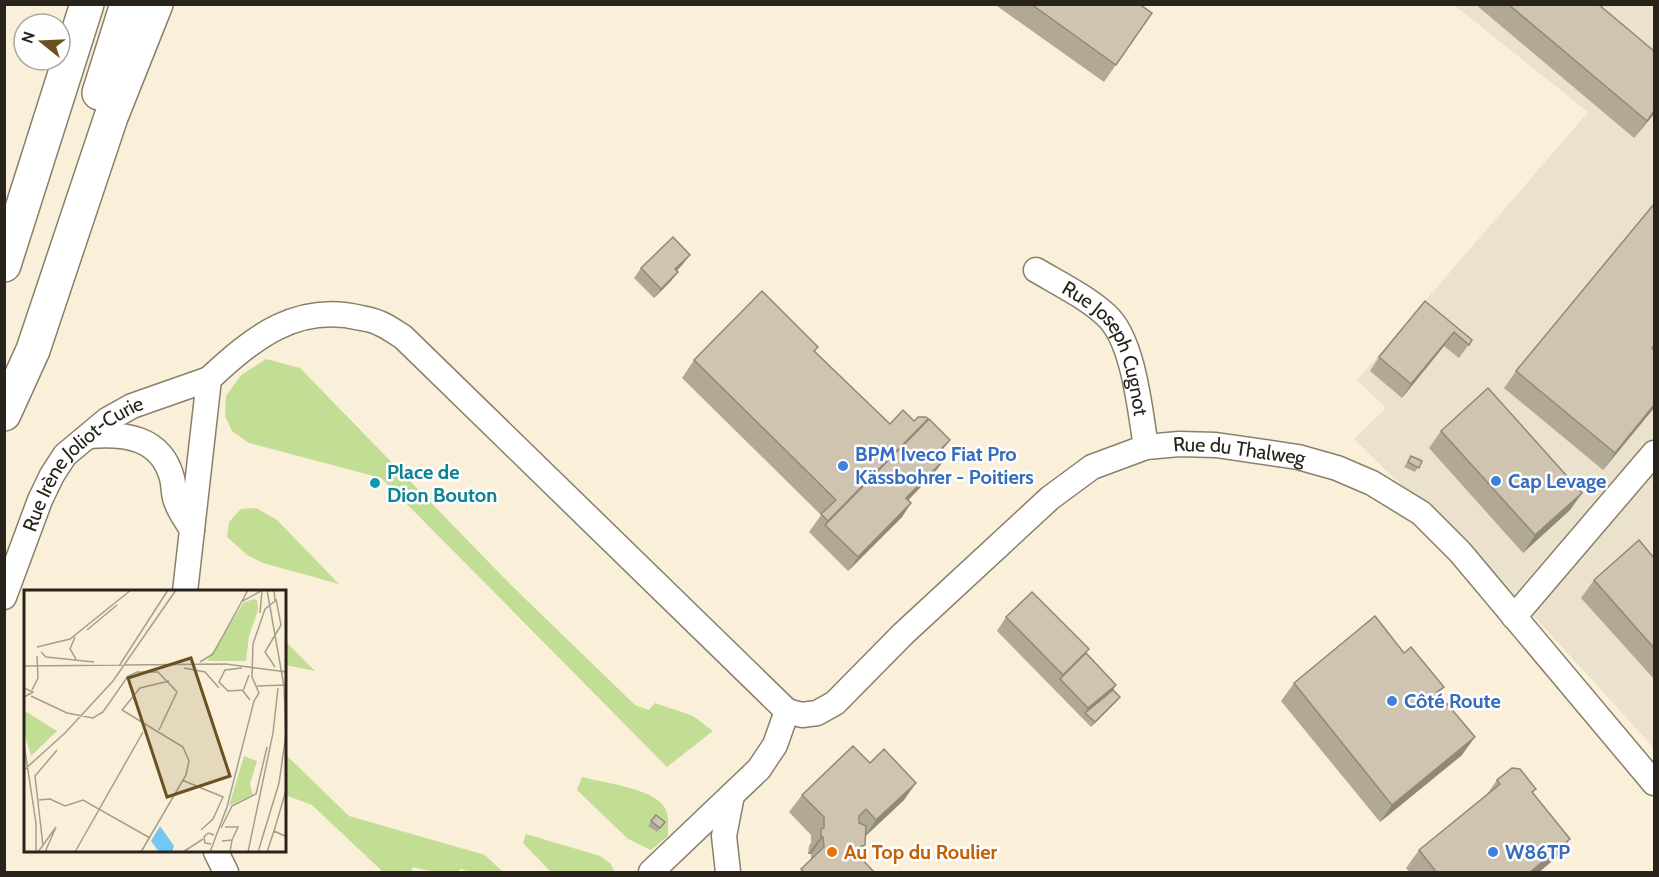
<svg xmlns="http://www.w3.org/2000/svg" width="1659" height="877" font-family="Cabin,sans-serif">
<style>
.commercial{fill:#ebe2cd}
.green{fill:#c1de94}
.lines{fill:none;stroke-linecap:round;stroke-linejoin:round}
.street-casing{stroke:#897f6b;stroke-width:27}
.highway-casing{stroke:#897f6b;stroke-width:36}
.street{stroke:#fff;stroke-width:24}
.highway{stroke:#fff;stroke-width:33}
.wall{fill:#b1a996}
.shaded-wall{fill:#90897a}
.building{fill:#cec4af;stroke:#90897a;stroke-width:1.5}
.shop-dot{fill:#3f7fe0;stroke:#fefefe;stroke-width:2}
.culture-dot{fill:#0f9aa8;stroke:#fefefe;stroke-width:2}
.food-dot{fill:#e8710a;stroke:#fefefe;stroke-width:2}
.labels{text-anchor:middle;stroke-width:5;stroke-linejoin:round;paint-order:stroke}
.street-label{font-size:20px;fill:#28241c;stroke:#fefefe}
.shop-label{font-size:20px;font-weight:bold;fill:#366cbe;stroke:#fefefe;text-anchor:start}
.culture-label{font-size:20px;font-weight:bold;fill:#0d838f;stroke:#fefefe;text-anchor:start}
.food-label{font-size:20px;font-weight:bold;fill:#c56008;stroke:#fefefe;text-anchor:start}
.inset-road{fill:none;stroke:#a69e8d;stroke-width:1.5}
.view{fill:#6b5122;fill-opacity:0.15;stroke:#6b5122;stroke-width:3}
.inset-edge{fill:none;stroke:#28241c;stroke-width:3}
</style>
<rect width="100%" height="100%" fill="#faf0d9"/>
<!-- commercial -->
<path class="commercial" d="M1454 5H1654V748L1512 592 1354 439 1386 408 1357 380 1588 112Z"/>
<!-- green -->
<g class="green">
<path d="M266 359 300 368 511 585 635 705 649 710 655 703 693 716 713 731 667 767 381 478 249 443 232 431 225 416 226 396 241 375Z"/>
<path d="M256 508 277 520 339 584 263 563 247 555 227 537 229 522 241 509Z"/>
<path d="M285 641 315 671 285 665Z"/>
<path d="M285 754 349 816 485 855 503 872H472L460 869 459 872H434L413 867 411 872H380L381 870 312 805 285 795Z"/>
<path d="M582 777C604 783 646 787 662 804 670 812 668 825 668 836L651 850 628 839 577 790Z"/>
<path d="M526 834 600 856 610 863 615 872H551L523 843Z"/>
</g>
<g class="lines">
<defs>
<g id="street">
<path id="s1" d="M1036 270C1060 284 1086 297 1106 315 1134 340 1140 411 1146 447"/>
<path d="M89 436C125 433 161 437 172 478 174 485 173 494 176 501 179 511 187 521 192 530"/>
<path d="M185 592 209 379C253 338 297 302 361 318 367 319 373 320 379 323 387 326 395 332 403 337L787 711"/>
<path id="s2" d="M4 597 40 500 52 475 65 455 107 420 132 406 209 379"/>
<path d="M1514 617 1654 453"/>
<path id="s3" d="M787 711 802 715 817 713 835 703 903 634 1050 498 1092 467 1146 447 1179 444 1216 445 1298 457 1337 468 1372 483 1421 513 1460 552 1654 783"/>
<path d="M216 852 226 872"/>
<path d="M651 872 759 769 775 745 787 711"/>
<path d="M728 872 724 836 732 795"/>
</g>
<g id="highway">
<path d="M99 93 127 4"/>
<path d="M4 265 87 4"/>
<path d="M4 414 33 350 111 117 156 4"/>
</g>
</defs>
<!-- street casing -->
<use href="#street" class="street-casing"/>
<!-- highway casing -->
<use href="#highway" class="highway-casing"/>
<!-- street -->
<use href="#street" class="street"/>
<!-- highway -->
<use href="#highway" class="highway"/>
</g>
<!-- wall -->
<g class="wall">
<path d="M994 4H1139L1152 13 1104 82Z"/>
<path d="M1475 4H1598L1654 114 1634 138Z"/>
<path d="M1654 204V408L1603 470 1504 388 1516 371Z"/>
<path d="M683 264 677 271 671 281 654 298 634 278 641 268Z"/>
<path d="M1425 301 1472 340 1459 358 1444 346 1402 398 1370 371 1379 357Z"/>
<path d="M818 347 815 351 890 424 940 454 935 472 908 500 911 503 902 517 848 571 809 532 821 515 682 378 694 360Z"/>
<path d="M1441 431 1582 493 1570 510 1523 553 1429 448Z"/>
<path d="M1411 456 1422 461 1415 472 1404 467Z"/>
<path d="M1654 558V679L1581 598 1594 580Z"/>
<path d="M1006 617 1089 649 1086 653 1116 685 1113 690 1117 701 1091 727 997 631Z"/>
<path d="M1404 653 1444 687 1439 694 1462 755 1380 822 1281 701 1294 683Z"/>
<path d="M1497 780 1536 789 1533 793 1558 856 1538 873H1410L1406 868 1419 850 1485 797Z"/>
<path d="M802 795 904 800 866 836 865 845 859 854V856L875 873H799L811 860V854H808L809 846 811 843V835L789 812Z"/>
<path d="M656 815 665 822 657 832 648 826Z"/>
</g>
<!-- shaded-wall -->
<g class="shaded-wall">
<path d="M1654 111V114L1634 138 1647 121Z"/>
<path d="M690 255 683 264 669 278 675 269Z"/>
<path d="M678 272 671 281 654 298 661 289Z"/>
<path d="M1454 332 1444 346 1402 398 1411 384Z"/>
<path d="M1654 405V408L1603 470 1615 453Z"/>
<path d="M950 440 940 453 938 452Z"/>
<path d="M945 459 935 472 897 512 906 498Z"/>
<path d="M1582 493 1570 510 1523 553 1535 535Z"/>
<path d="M911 503 902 517 848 571 858 557Z"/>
<path d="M1116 685 1110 695 1085 713 1082 718 1088 708Z"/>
<path d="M1120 697 1117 701 1091 727 1095 722Z"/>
<path d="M1475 737 1462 755 1380 822 1392 805Z"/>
<path d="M916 783 904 800 864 837 876 820Z"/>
<path d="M821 837H823L811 854H808Z"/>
<path d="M1570 839 1558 856 1538 873H1529Z"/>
<path d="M865 845 853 863 859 847Z"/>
</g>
<!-- building -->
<g class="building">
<path d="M1031 4H1139L1152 13 1116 65Z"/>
<path d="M1508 4H1598L1654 51V111L1647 121Z"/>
<path d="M1654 204V345L1652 348 1654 350V405L1615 453 1516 371Z"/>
<path d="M673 237 690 255 675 269 678 272 661 289 641 268Z"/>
<path d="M762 291 818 347 814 351 890 424 903 410 914 421 918 417H926L928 419 828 521 821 514 836 500 694 360Z"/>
<path d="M1425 301 1472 340 1469 345 1454 332 1411 384 1379 357Z"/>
<path d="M1488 388 1582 493 1535 535 1441 431Z"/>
<path d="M929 419 950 440 938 452 945 459 906 498 911 503 858 557 825 525Z"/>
<path d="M1411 456 1422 461 1419 468 1408 462Z"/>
<path d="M1639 540 1654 558V648L1594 580Z"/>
<path d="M1032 592 1089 649 1063 675 1006 617Z"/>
<path d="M1375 616 1404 653 1411 647 1444 687 1437 692 1475 737 1392 805 1294 683Z"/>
<path d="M1086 653 1116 685 1088 708 1060 679Z"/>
<path d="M1113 690 1120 697 1095 722 1085 713Z"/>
<path d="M853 746 870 763 884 749 916 783 876 820 866 809 859 816V823L866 826 865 845 859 847V856L875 873H805L801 869 824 847 823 837H821V829L824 828V817L802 795Z"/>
<path d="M1512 768 1520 769 1536 789 1532 792 1570 839 1529 873H1437L1419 850 1500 784 1497 780Z"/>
<path d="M656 815 665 822 660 828 651 821Z"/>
</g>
<!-- markers -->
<g class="shop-dot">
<circle cx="843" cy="466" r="6"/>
<circle cx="1496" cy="481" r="6"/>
<circle cx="1392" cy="701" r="6"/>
<circle cx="1493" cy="852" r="6"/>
</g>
<circle class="culture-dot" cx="375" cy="483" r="6"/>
<circle class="food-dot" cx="832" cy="852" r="6"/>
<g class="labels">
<!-- street labels -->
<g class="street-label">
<text dy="7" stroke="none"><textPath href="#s1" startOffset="112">Rue Joseph Cugnot</textPath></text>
<text dy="7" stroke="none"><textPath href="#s3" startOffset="552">Rue du Thalweg</textPath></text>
<text dy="7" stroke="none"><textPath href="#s2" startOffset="160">Rue Irène Joliot-Curie</textPath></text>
</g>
<!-- shop labels -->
<g class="shop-label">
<text x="855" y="461">BPM Iveco Fiat Pro<tspan x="855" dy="23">Kässbohrer - Poitiers</tspan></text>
<text x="1508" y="488">Cap Levage</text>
<text x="1404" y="708">Côté Route</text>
<text x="1505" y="859">W86TP</text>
</g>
<!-- culture labels -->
<g class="culture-label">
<text x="387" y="479">Place de<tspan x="387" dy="23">Dion Bouton</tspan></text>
</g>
<!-- food labels -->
<g class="food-label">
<text x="844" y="859">Au Top du Roulier</text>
</g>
</g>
<!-- overview -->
<g transform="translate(24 590)">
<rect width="262" height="262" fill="#faf0d9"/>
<path d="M229 9 233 10 234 20 225 46 222 71H183L219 13ZM1 121 33 141 7 166 1 145ZM220 166 233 171 226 194 229 205 205 216Z" fill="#c1de94"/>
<path d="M136 236 150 256 148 262H135L127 251Z" fill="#74c7f4"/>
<path class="inset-road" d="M217 12 237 1M236 23 238 1M63 40 93 15M51 47 46 59 52 69M13 57 46 49 107 0M17 62 22 67 70 72M176 72 189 64 224 0M0 76 202 74 263 82M95 76 144 0M251 77 241 62 257 35 252 9M160 78 181 82 195 98M218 78 201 80 195 92 204 101 220 100M225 85 219 101 226 110M233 96 263 95M0 98 9 102 0 107M8 100 14 88 13 66M7 106 43 123 69 128 79 122 104 86 113 82H134L153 102 135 140M0 154 12 233V261M0 180 41 143 89 91 152 0M158 190 199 207 189 229 177 240M263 197 250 241 263 247M15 210 26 209 41 216 59 210 126 248M201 237H214L208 250M197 238 208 216 232 204 243 157M198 251 208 250 206 262M187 254 181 253 180 247 184 243 190 245M19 256 11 186 33 160M14 262 32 237 21 262M51 262 119 142M117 262 162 185 165 171 159 157 98 120 116 98 145 91M159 262 179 249M186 262 203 217 230 111 235 103 228 87 229 54 241 19 251 11 250 0M224 262 249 143 254 98M234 262 255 193 262 144 260 96 243 0M243 262 250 241"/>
<path class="view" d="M167 68 206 186 143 207 104 88Z"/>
<rect width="262" height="262" class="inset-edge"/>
</g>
<!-- border -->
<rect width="1659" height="877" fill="none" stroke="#28241c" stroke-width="12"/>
<!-- north arrow -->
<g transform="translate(42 42) rotate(288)"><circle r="28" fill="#fefefe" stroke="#a8a7a4" stroke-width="1.5"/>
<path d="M0-4.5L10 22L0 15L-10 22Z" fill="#6b5122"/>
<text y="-9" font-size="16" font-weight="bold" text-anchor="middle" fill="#28241c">N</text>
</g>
</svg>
